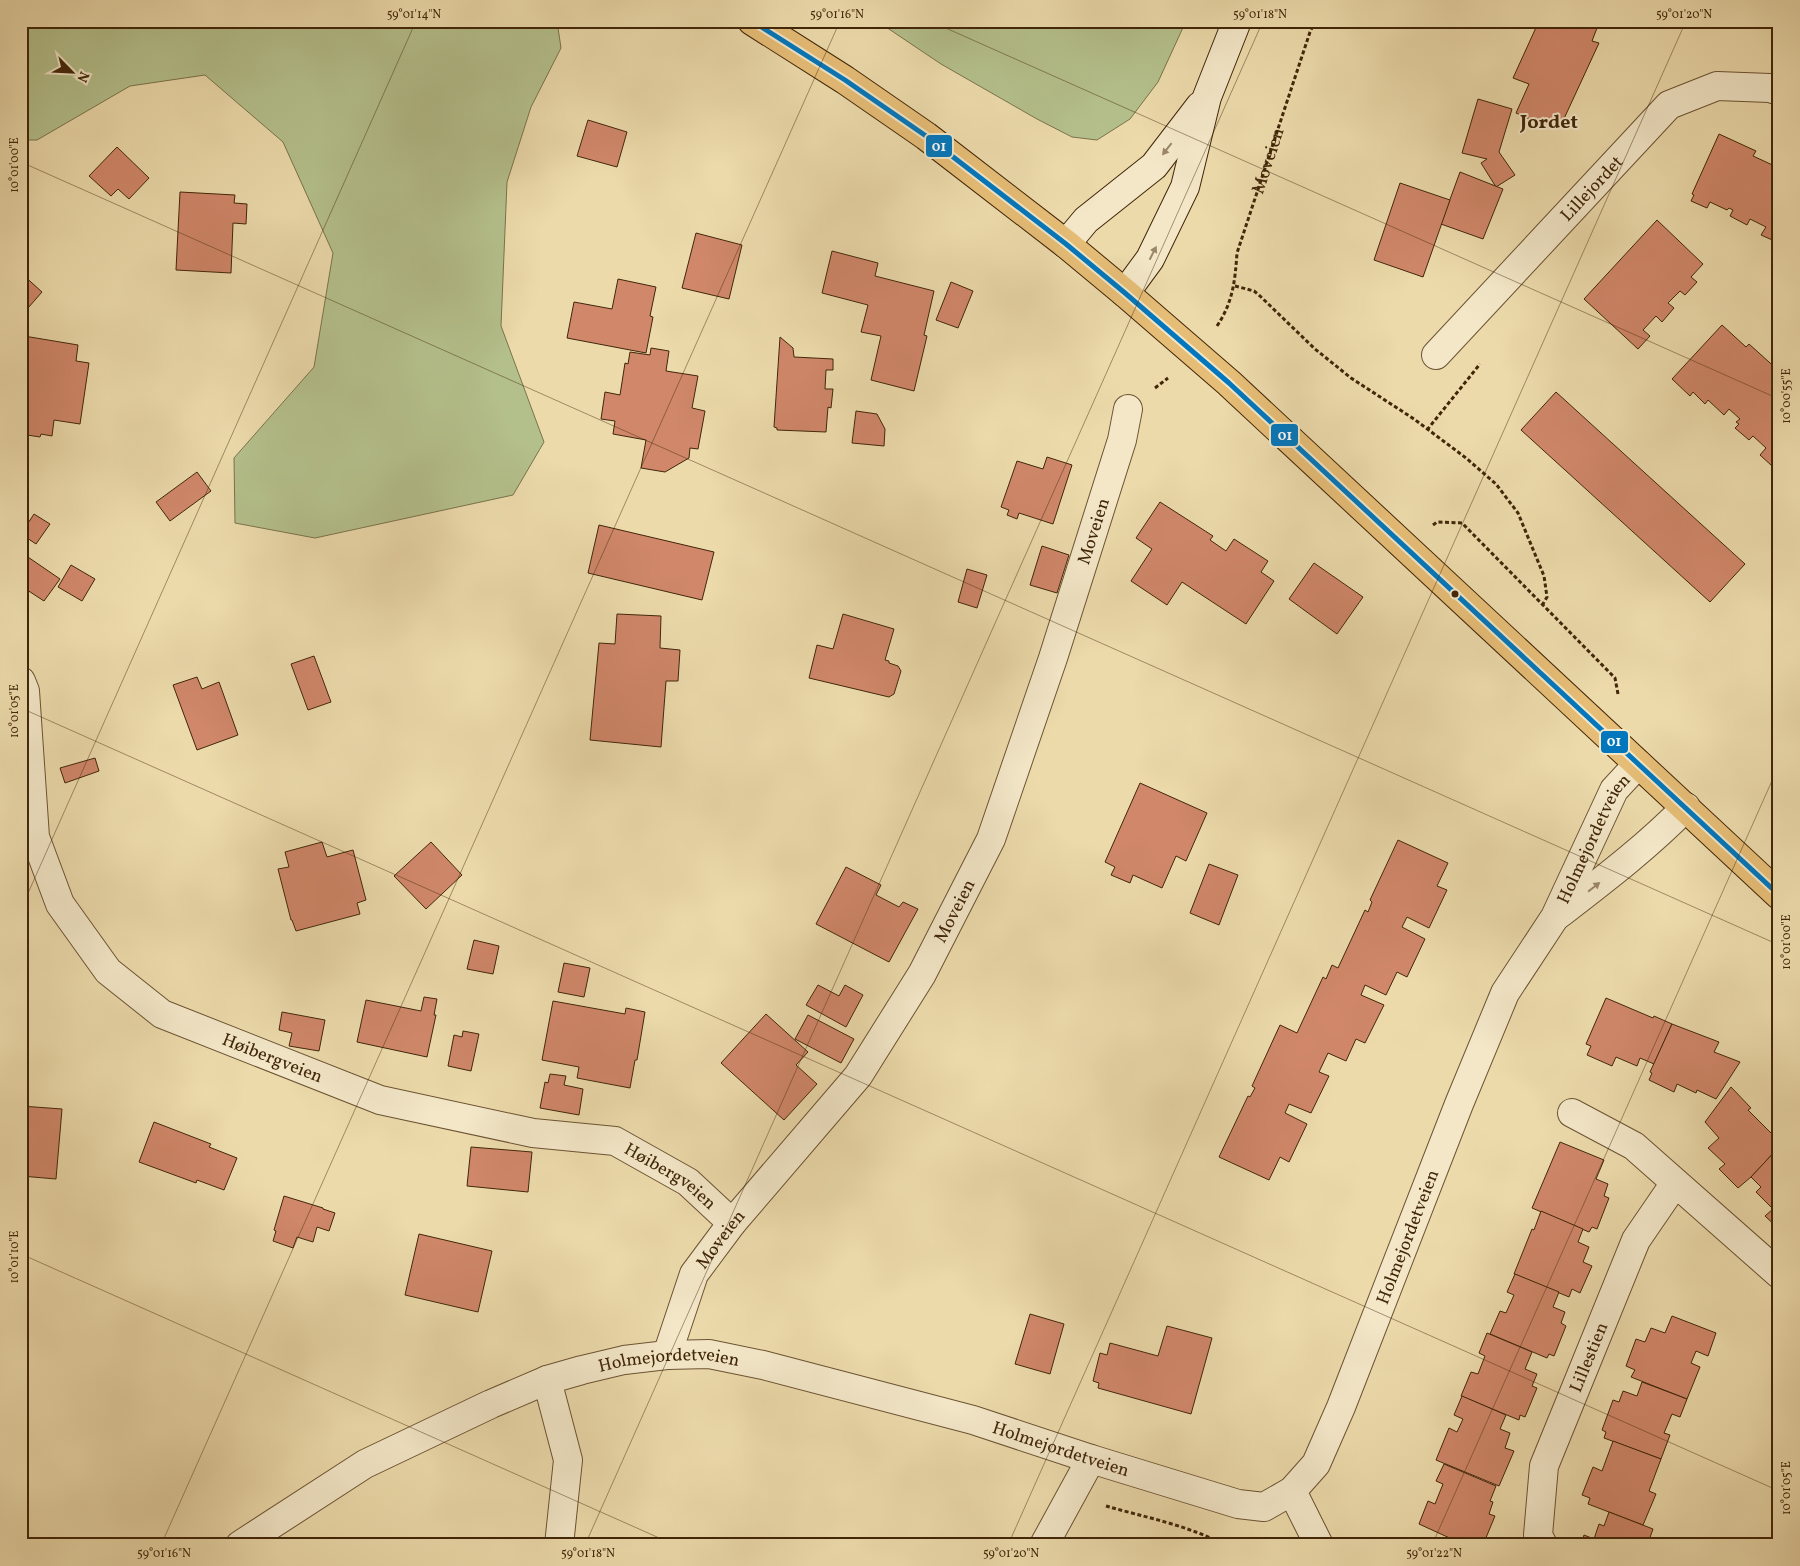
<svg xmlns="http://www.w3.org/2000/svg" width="1800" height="1566" font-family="Vollkorn,serif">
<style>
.green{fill:#b4c08c;stroke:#7a734a}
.building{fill:#d0876a;stroke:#412609}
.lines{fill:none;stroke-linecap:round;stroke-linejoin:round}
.minor-casing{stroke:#6c5332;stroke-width:30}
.tertiary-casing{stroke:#6c5332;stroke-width:30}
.secondary-casing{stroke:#412609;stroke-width:30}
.primary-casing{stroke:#412609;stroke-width:30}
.path{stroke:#412609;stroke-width:3;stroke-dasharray:4 2.5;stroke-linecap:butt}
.minor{stroke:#f3e7c8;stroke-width:28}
.tertiary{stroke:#f3e7c8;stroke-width:28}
.secondary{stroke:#f3e7c8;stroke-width:28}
.primary{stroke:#e6bd76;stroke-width:28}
.bus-1-casing{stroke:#f3e7c8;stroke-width:9}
.bus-1{stroke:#0277bd;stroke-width:5}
.oneway{fill:#9a8668}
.ticks{fill:none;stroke:#412609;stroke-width:1;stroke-opacity:0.45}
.bus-dot{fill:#412609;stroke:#f3e7c8;stroke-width:2}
.labels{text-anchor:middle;stroke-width:4;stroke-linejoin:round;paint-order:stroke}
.street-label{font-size:18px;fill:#412609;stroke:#f3e7c8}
.quarter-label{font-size:20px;font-weight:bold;fill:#412609;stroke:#f3e7c8}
.line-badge{stroke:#f3e7c8;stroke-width:2}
.badge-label{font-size:14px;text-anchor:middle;font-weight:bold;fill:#fff}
.neatline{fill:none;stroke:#412609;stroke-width:2}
.ticks-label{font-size:12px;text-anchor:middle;fill:#412609}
</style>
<rect width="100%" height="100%" fill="#ecdaab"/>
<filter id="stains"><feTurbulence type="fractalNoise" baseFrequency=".004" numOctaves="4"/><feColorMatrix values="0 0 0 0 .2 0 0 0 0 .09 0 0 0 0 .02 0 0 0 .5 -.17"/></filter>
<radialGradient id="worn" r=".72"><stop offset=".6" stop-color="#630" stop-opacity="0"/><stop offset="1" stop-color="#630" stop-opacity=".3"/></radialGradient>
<!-- green -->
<g class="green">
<path d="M21 21H557L561 48 531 107 507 182 501 326 544 442 513 495 315 538 235 523 234 458 314 367 333 253 283 142 205 75 130 86 37 140H21Z"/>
<path d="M877 21H1186L1158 82 1130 119 1097 140 1072 137 1037 119 941 64Z"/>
</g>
<!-- building -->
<g class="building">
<path d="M1539 21H1550L1565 28 1569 21H1584L1597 28 1592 41 1599 43 1562 123 1553 127 1552 129 1516 113 1529 84 1513 78Z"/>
<path d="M1478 99 1512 109 1499 152 1515 175 1496 187 1481 163 1487 159 1462 153Z"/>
<path d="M588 120 627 132 617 167 577 156Z"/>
<path d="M1719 134 1756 151 1753 156 1779 168V243L1761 235 1766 227 1750 219 1747 225 1730 216 1733 210 1729 208 1727 210 1710 202 1707 208 1691 201 1694 195 1692 194Z"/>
<path d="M117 147 149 178 129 199 118 189 111 196 89 176Z"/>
<path d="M1460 172 1503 189 1483 239 1441 224Z"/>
<path d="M1400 183 1450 200 1423 277 1374 260Z"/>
<path d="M180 192 235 195 234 203 247 204 246 224 233 223 231 273 176 270Z"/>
<path d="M1657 220 1703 264 1691 277 1697 282 1685 295 1680 291 1668 303 1674 308 1662 322 1656 316 1643 330 1650 336 1638 349 1584 299Z"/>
<path d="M696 233 742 245 729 299 682 288Z"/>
<path d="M832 251 878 263 875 276 934 291 924 335 927 336 914 391 871 380 881 336 861 332 868 305 822 293Z"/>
<path d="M21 273 42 292 21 316Z"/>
<path d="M618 279 656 287 650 316 653 317 646 353 567 338 574 302 612 309Z"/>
<path d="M951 282 973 291 958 328 936 320Z"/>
<path d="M1722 325 1746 347 1749 344 1779 371V463L1777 461 1772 466 1760 455 1766 448 1753 436 1749 440 1735 428 1739 424 1736 422 1740 419 1729 409 1724 415 1708 400 1705 404 1693 392 1690 396 1672 379Z"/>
<path d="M24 336 78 345 76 361 89 363 80 424 54 420 52 436 41 434 40 437 21 434V355Z"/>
<path d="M780 337 793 348 794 357 833 359V370H826L825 389H833L831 408 828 407 826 432 777 430V428L774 427Z"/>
<path d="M651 348 669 351 666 371 698 376 692 408 705 411 698 449 690 448 689 458 665 472 641 468 646 440 613 434 615 421 601 419 605 392 620 395 625 363 628 364 630 352 650 355Z"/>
<path d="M1556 392 1745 564 1710 602 1521 430Z"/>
<path d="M856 411 877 414 885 429 884 446 852 443Z"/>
<path d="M1047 457 1072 465 1053 524 1019 513 1017 519 1007 515 1009 510 1001 507 1017 461 1043 469Z"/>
<path d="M197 472 211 491 170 521 156 502Z"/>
<path d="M1160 502 1213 536 1210 540 1226 551 1234 539 1268 561 1261 572 1274 581 1246 624 1182 582 1167 605 1131 581 1152 549 1136 538Z"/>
<path d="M34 514 50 524 36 544 21 534Z"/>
<path d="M599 525 714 552 702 600 588 573Z"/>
<path d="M1042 546 1069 555 1057 593 1030 585Z"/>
<path d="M25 555 60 579 44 601 21 586V560Z"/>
<path d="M1314 563 1363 597 1337 634 1289 599Z"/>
<path d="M71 565 95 579 82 601 58 587Z"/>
<path d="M967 569 987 575 977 608 958 602Z"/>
<path d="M617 614 661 616 660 648 680 650 678 681H666L661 747 590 740 599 643 615 644Z"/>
<path d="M843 614 894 629 885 660 889 661V663L898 666 901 671 894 694 889 697 809 678 817 645 833 649Z"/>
<path d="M314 656 331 702 308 710 291 664Z"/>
<path d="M197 677 202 689 219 682 238 735 197 750 173 685Z"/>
<path d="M95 758 99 771 65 783 60 768Z"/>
<path d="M1140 783 1207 813 1186 861 1176 856 1162 888 1133 875 1130 883 1111 875 1115 867 1105 862Z"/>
<path d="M1398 840 1448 863 1437 886 1447 890 1429 928 1407 917 1402 927 1425 939 1407 977 1397 972 1386 995 1365 985 1361 995 1384 1005 1365 1043 1356 1039 1346 1061 1328 1053 1319 1072 1329 1076 1311 1113 1289 1104 1285 1113 1307 1124 1289 1162 1280 1157 1269 1180 1219 1157 1248 1096 1250 1097 1255 1088 1252 1086 1280 1025 1297 1033 1323 977 1326 979 1332 965 1338 968 1365 910 1368 912 1372 902 1370 900Z"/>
<path d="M322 842 327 857 353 850 366 900 357 903 360 914 296 931 292 920H291L278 869 289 867 285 852Z"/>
<path d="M431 842 462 875 426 909 394 876Z"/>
<path d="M1209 864 1238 875 1219 925 1190 913Z"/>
<path d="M846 867 881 885 876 895 899 907 903 902 918 909 889 962 816 924Z"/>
<path d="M474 940 499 946 493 974 467 969Z"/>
<path d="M564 963 590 968 584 997 558 992Z"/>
<path d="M818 985 839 996 845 985 863 995 846 1027 806 1005Z"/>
<path d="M424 997 437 999 434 1015H436L427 1057 357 1042 366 1000 421 1011Z"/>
<path d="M1606 998 1653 1018 1654 1016 1672 1024 1654 1064 1640 1058 1637 1066 1616 1057 1612 1066 1587 1055 1591 1046 1586 1044Z"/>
<path d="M553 1001 625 1014 626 1008 645 1012 637 1060H635L630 1088 577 1078 579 1067 542 1060Z"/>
<path d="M282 1012 325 1020 319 1051 289 1046 292 1033 279 1030Z"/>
<path d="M766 1014 808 1052 796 1065 817 1084 784 1120 721 1063Z"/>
<path d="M808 1015 854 1039 841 1063 795 1039Z"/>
<path d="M1672 1024 1719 1042 1714 1052 1740 1062 1716 1099 1697 1090 1696 1093 1677 1084 1674 1092 1649 1080 1652 1073 1650 1072Z"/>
<path d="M463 1031 479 1034 471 1071 448 1066 454 1035 462 1037Z"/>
<path d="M550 1074 566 1076 564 1085 583 1089 579 1115 540 1108 545 1082 548 1083Z"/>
<path d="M1731 1087 1751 1108 1748 1110 1779 1141V1147L1751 1177 1738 1188 1719 1169 1725 1164 1708 1148 1719 1138 1705 1122Z"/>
<path d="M21 1106 62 1109 56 1179 21 1176Z"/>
<path d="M154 1122 211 1144 209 1147 237 1158 224 1190 197 1180 196 1183 139 1162Z"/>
<path d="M1560 1142 1604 1160 1596 1179 1608 1184 1604 1196 1609 1198 1597 1229 1592 1227 1589 1232 1532 1208Z"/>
<path d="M471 1147 532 1152 528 1192 467 1186Z"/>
<path d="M1779 1147V1229L1765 1216 1773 1209 1756 1192 1761 1187 1751 1177Z"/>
<path d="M284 1196 323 1208V1209L335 1213 329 1231 317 1227 313 1242 297 1237 293 1248 273 1241 276 1231 274 1230Z"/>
<path d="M1541 1211 1583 1229 1578 1242 1589 1247 1583 1262 1592 1266 1580 1293 1572 1289 1569 1297 1514 1274 1532 1229 1534 1230Z"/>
<path d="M419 1234 492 1251 478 1312 405 1295Z"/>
<path d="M1515 1274 1559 1292 1553 1307 1565 1312 1561 1323 1566 1326 1554 1356 1549 1354 1547 1358 1490 1334 1500 1311 1506 1313 1514 1295 1507 1292Z"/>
<path d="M1030 1314 1064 1324 1050 1374 1015 1364Z"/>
<path d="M1672 1316 1716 1333 1708 1356 1696 1351 1691 1363 1700 1367 1687 1399 1631 1377 1635 1370 1626 1366 1636 1339 1645 1342 1651 1328 1665 1333Z"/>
<path d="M1167 1326 1212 1338 1191 1414 1098 1388 1099 1383 1093 1381 1100 1353 1107 1355 1110 1343 1158 1356Z"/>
<path d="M1487 1333 1532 1352 1525 1369 1537 1374 1532 1386 1537 1388 1525 1417 1520 1415 1519 1420 1461 1396 1471 1372 1478 1374 1485 1356 1479 1353Z"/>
<path d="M1642 1382 1687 1399 1680 1417 1672 1414 1664 1433 1670 1435 1661 1459 1604 1438 1606 1432 1602 1430 1613 1400 1619 1402 1623 1391 1637 1396Z"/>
<path d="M1462 1396 1506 1415 1500 1429 1510 1433 1505 1448 1514 1451 1499 1486 1436 1460 1449 1428 1457 1432 1463 1419 1454 1415Z"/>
<path d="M1613 1441 1661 1459 1649 1491 1656 1494 1643 1525 1588 1504 1590 1498 1582 1495 1593 1467 1602 1471Z"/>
<path d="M1444 1464 1496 1486 1490 1501 1493 1502 1489 1514 1495 1516 1483 1545H1465L1419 1524 1428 1501 1435 1504 1443 1484 1436 1481Z"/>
<path d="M1609 1512 1653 1529 1648 1543 1653 1545H1581L1584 1535 1594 1539 1599 1524 1604 1526Z"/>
</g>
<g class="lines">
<defs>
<g id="minor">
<path id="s2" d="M1436 355 1669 105 1717 86 1770 88 1779 91"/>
<path id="s3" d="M21 681 25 691 35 837 60 904 108 971 162 1014 380 1100 533 1133 615 1141 688 1182 732 1223"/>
<path d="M1572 1113 1634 1146 1779 1274"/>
<path id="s4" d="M667 1355 694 1274 732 1223 858 1076 922 974 991 839 1053 658 1122 440 1128 409"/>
<path d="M547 1380 568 1460 559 1545"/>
<path d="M1292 1491 1319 1545"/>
<path d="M1044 1545 1091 1459"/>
<path id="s5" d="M1543 1545 1538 1535 1544 1466 1636 1240 1675 1183"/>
</g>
<g id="tertiary">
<path d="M1558 915C1602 881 1647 847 1686 807"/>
<path id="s6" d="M240 1545 365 1464 491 1404 547 1380 582 1370 624 1360 667 1355 709 1354 763 1365 973 1420 1091 1459 1238 1504 1264 1507 1292 1491 1316 1464 1341 1407 1459 1104 1505 993 1555 917 1614 790 1638 764"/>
</g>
<g id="secondary">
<path d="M1066 244 1086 220 1154 166 1200 106"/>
<path d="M1125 293 1150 259 1185 187 1207 97 1237 21"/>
</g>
<path id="primary" d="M752 21 845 80 926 136 1066 244 1125 293 1229 383 1779 895"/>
</defs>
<!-- minor casing -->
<use href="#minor" class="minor-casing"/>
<!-- tertiary casing -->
<use href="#tertiary" class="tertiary-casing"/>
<!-- secondary casing -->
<use href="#secondary" class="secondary-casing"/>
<!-- primary casing -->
<use href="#primary" class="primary-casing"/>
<!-- path -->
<g class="path">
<path d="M1235 286 1254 291 1260 296 1315 349 1351 378 1414 419 1466 458 1496 484 1518 513 1544 576 1547 597 1543 604"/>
<path id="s1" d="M1217 326C1233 302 1235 281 1237 253L1310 32 1315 21"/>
<path d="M1155 388 1168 378"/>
<path d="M1427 430 1480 364"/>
<path d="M1433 525 1437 522 1462 523 1615 678 1618 694"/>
<path d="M1106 1506C1144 1517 1191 1526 1224 1545"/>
</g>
<!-- minor -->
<use href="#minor" class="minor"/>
<!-- tertiary -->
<use href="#tertiary" class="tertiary"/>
<!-- secondary -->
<use href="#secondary" class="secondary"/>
<!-- primary -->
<use href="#primary" class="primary"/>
<defs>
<path id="bus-1" d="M752 21 845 80 926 136 1066 244 1125 293 1229 383 1779 895"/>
</defs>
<!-- bus-1 casing -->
<use href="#bus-1" class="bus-1-casing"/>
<!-- bus-1 -->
<use href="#bus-1" class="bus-1"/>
</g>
<!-- one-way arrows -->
<defs><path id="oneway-solid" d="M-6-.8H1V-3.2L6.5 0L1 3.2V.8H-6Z" transform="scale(1.25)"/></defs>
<g class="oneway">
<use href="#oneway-solid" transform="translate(1167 149) rotate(128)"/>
<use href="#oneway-solid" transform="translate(1153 253) rotate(-63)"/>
<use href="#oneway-solid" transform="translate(1594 887) rotate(-38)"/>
</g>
<!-- ticks -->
<path class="ticks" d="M930 21 1779 399M21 162 1779 945M21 708 1779 1491M21 909 416 21M21 1254 675 1545M161 1545 840 21M585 1545 1263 21M1008 1545 1686 21M1432 1545 1779 765"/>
<!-- markers -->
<circle class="bus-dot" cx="1455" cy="594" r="4.5"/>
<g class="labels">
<!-- street labels -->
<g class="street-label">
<text dy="6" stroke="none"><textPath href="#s1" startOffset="174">Moveien</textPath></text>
<text dy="6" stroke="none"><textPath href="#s2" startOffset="228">Lillejordet</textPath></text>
<text dy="6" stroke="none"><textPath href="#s4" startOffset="939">Moveien</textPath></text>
<text dy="6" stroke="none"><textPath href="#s6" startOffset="1845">Holmejordetveien</textPath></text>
<text dy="6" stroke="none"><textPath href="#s4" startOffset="534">Moveien</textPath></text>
<text dy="6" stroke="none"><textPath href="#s3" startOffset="499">Høibergveien</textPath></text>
<text dy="6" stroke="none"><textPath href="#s3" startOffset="919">Høibergveien</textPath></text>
<text dy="6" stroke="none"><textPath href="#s6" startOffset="1404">Holmejordetveien</textPath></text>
<text dy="6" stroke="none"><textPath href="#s4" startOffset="129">Moveien</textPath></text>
<text dy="6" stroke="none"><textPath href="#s5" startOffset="198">Lillestien</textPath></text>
<text dy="6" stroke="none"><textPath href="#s6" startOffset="474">Holmejordetveien</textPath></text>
<text dy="6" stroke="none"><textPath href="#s6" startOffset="879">Holmejordetveien</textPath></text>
</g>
<!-- quarter labels -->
<g class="quarter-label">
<text x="1549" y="128">Jordet</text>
</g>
</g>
<g class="line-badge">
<rect x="925" y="134" width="28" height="24" rx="5" fill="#0277bd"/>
<rect x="1270" y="423" width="29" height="24" rx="5" fill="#0277bd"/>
<rect x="1600" y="730" width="29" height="24" rx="5" fill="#0277bd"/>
</g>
<g class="badge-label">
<text x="939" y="151">01</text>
<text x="1285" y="440">01</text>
<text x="1614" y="746">01</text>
</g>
<!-- margin -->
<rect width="1800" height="1566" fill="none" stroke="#ecdaab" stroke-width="55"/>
<!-- north arrow -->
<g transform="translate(72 72) rotate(114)" stroke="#f3e7c8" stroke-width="4" paint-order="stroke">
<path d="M0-4L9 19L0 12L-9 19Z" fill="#412609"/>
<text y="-8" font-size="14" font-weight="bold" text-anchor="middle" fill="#412609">N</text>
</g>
<rect x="28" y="28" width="1744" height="1510" class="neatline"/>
<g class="ticks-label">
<text x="414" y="18">59°01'14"N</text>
<text x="837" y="18">59°01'16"N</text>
<text x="1260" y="18">59°01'18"N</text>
<text x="1684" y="18">59°01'20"N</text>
<text transform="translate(14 165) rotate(-90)" y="4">10°01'00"E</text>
<text transform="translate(1786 396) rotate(-90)" y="4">10°00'55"E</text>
<text transform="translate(14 711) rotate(-90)" y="4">10°01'05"E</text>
<text transform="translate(1786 942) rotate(-90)" y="4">10°01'00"E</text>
<text transform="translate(14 1257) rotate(-90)" y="4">10°01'10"E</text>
<text transform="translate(1786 1488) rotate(-90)" y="4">10°01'05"E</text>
<text x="164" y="1557">59°01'16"N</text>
<text x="588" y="1557">59°01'18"N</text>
<text x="1011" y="1557">59°01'20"N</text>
<text x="1434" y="1557">59°01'22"N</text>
</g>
<rect width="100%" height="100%" filter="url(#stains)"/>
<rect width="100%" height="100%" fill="url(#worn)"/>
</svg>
